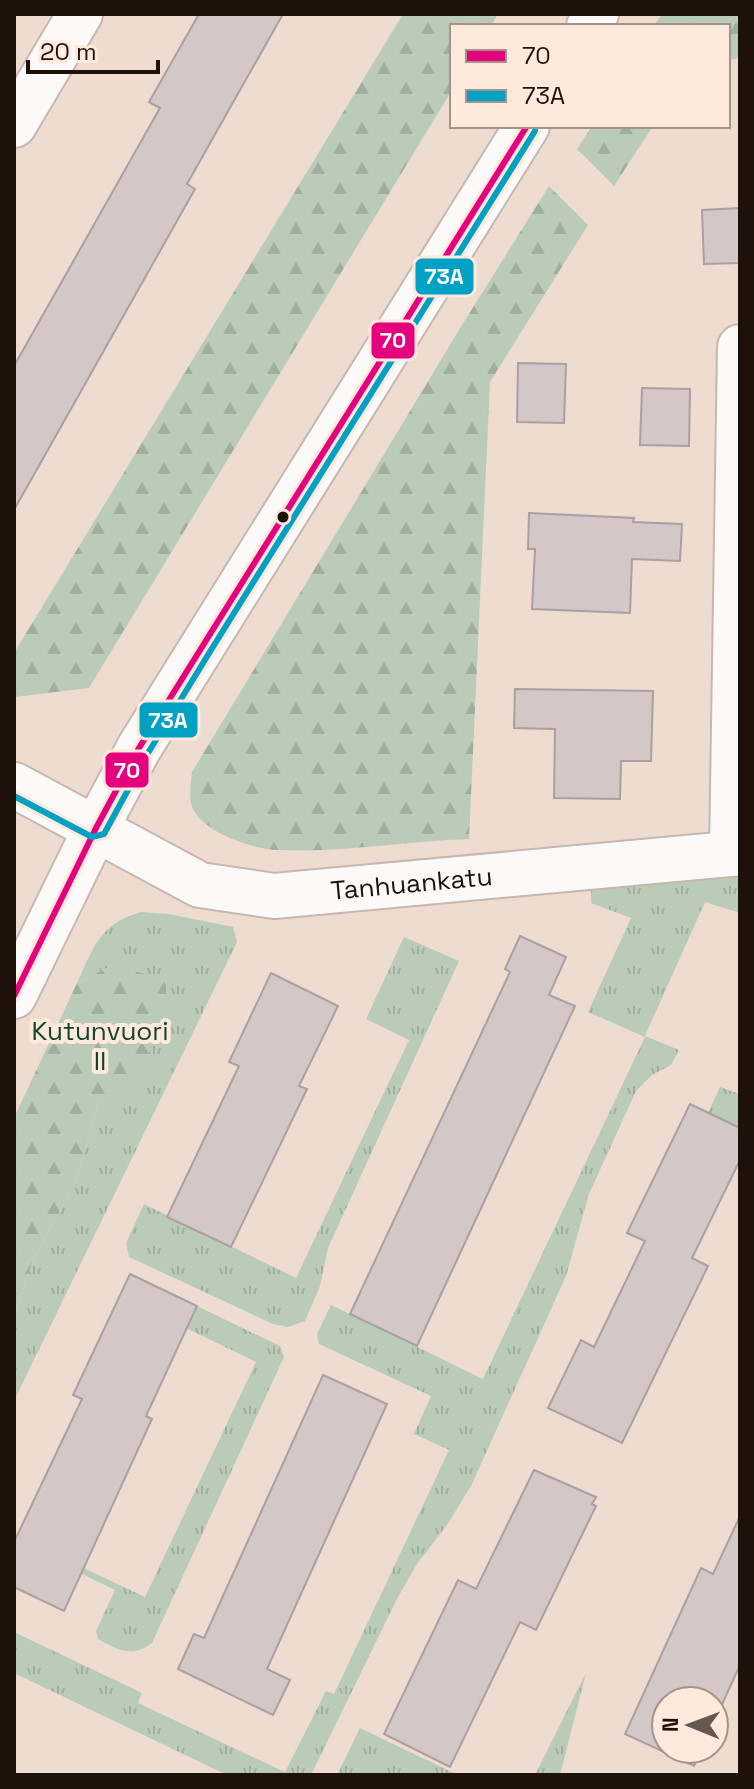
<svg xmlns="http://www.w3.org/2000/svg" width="754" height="1789" font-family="'Space Grotesk',sans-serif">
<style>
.grass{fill:url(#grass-tufts)}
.forest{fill:url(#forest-firs)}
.building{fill:#d4c7c8;stroke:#ab9fa0;stroke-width:2}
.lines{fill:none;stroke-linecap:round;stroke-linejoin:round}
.minor-casing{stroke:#c6b8b0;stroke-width:48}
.major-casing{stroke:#c6b8b0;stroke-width:48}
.minor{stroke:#fcfaf8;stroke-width:44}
.major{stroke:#fcfaf8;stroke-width:44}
.bus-1-casing{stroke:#fee9dc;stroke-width:12}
.bus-2-casing{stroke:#fee9dc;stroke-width:12}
.bus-1{stroke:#e5007d;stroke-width:6}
.bus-2{stroke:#01a1c4;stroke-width:6}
.bus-dot{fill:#1d110a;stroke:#fee9dc;stroke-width:3}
.labels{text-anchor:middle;stroke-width:8;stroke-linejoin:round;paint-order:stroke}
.street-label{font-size:26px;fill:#1d110a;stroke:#fee9dc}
.park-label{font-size:26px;fill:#13442c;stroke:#fee9dc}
.line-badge{stroke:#fee9dc;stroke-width:3}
.badge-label{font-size:22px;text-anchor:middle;font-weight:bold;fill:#fff}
</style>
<defs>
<pattern id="grass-tufts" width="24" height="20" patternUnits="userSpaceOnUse" patternTransform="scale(2)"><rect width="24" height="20" fill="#baccb8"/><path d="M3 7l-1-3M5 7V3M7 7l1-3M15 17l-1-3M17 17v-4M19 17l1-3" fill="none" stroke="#9fae9d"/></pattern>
<pattern id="forest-firs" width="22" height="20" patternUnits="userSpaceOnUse" patternTransform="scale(2)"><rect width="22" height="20" fill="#baccb8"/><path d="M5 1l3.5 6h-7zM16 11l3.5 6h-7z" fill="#9fae9d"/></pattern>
</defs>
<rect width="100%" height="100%" fill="#eedcd1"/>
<!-- grass -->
<g class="grass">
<path d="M740 872V913L705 902 645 1036 679 1050 671 1065 652 1075 636 1091 589 1194 566 1276 471 1486 447 1525 417 1564 397 1599 311 1775H227L14 1673V1632L142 1693 138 1703 285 1772 326 1691 334 1694 449 1450 414 1434 431 1396 319 1344 317 1334 331 1305 483 1379 645 1037 588 1012 631 918 591 903V885Z"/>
<path d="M141 912 168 914 233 927 237 942 14 1401V1317L33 1260 76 1181 99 1100 134 1083 113 965 77 983C94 947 99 924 141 912Z"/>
<path d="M404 937 459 961 328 1248 320 1286 305 1321 288 1327 273 1324 129 1257 126 1243 144 1204 296 1278 409 1040 366 1019Z"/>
<path d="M720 1087 740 1094V1128L708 1113Z"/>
<path d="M197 1306 280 1346 284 1357 152 1643C132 1658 118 1650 98 1639L96 1631 115 1590 14 1541V1535L145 1597 256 1362 186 1328Z"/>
<path d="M586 1673 560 1775H535Z"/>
<path d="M360 1728 458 1775H337Z"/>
</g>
<!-- forest -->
<g class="forest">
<path d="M403 14H498L491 26H452V90L89 688 14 697V653Z"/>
<path d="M662 14H740V58L728 60V26H654Z"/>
<path d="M592 126H653L614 186 577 149Z"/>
<path d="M549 186 588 225 490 382 469 839C406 841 341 853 278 850 252 849 205 833 193 809 188 798 191 783 192 772L462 325Z"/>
<path d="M113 965 166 980V1017L134 1084 99 1100 76 1181 33 1260 14 1317V1118L77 983Z"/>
</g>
<!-- building -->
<g class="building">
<path d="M199 14H283L187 184 195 189 14 510V366L160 108 149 102Z"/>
<path d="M740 208V263L704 264 702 210Z"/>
<path d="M518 363 566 364 564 423 517 422Z"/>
<path d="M642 388 690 389 689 446 640 445Z"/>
<path d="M529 513 634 518 633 522 682 524 680 561 632 559 630 613 532 609 535 549H528Z"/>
<path d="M515 689 653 691 651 761H621L620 799 554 798 555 729 514 728Z"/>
<path d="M520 936 566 957 549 995 575 1006 417 1346 350 1314 510 972 505 969Z"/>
<path d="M271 973 338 1006 299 1086 307 1089 231 1247 167 1217 239 1066 229 1062Z"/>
<path d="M690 1104 740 1128V1160L692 1258 708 1266 622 1443 548 1408 581 1340 594 1347 645 1241 627 1233Z"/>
<path d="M130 1274 197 1306 146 1416 152 1419 64 1611 14 1587V1542L82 1399 73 1395Z"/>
<path d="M323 1375 387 1404 267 1669 290 1680 273 1715 178 1669 194 1634 204 1638Z"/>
<path d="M534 1470 596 1497 592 1504 596 1506 536 1630 520 1622 450 1767 384 1734 458 1580 476 1589Z"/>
<path d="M740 1516V1665L714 1722V1701H666V1749H702L694 1766 625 1734 701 1568 713 1574Z"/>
</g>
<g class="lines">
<defs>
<g id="minor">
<path d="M14 125 80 14"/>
<path id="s1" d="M14 785 200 885 274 896 740 853"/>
<path d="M732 854 740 347"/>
</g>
<g id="major">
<path d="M589 26 596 14"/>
<path d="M14 996 96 828 139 748 527 126"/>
</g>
</defs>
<!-- minor casing -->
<use href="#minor" class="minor-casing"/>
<!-- major casing -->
<use href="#major" class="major-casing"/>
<!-- minor -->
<use href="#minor" class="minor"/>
<!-- major -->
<use href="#major" class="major"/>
<defs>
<path id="bus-1" d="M14 996 96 828 139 748 527 126"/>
<path id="bus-2" d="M14 796 92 837 104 834 148 753 211 650 535 131"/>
</defs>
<!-- bus-1 casing -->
<use href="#bus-1" class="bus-1-casing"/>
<!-- bus-2 casing -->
<use href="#bus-2" class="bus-2-casing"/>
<!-- bus-1 -->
<use href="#bus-1" class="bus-1"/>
<!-- bus-2 -->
<use href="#bus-2" class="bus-2"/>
</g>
<!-- markers -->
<circle class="bus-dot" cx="283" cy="517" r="7"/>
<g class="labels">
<!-- street labels -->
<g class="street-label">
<text dy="9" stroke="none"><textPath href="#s1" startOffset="424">Tanhuankatu</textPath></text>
</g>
<!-- park labels -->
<g class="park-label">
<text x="100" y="1040">Kutunvuori<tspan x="100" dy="30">II</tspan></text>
</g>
</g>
<g class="line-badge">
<rect x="414" y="257" width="61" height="39" rx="8" fill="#01a1c4"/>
<rect x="370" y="321" width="46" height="39" rx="8" fill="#e5007d"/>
<rect x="138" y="701" width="61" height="38" rx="8" fill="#01a1c4"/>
<rect x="104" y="751" width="46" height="38" rx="8" fill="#e5007d"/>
</g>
<g class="badge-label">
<text x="444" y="284">73A</text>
<text x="393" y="348">70</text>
<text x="168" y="728">73A</text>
<text x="127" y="778">70</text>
</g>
<!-- border -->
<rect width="754" height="1789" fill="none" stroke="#1d110a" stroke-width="32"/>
<!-- legend -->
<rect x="450" y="24" width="280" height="104" fill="#fee9dc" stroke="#a49388" stroke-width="2"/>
<rect x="466" y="50" width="40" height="12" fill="#e5007d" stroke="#a49388" stroke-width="2"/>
<text x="522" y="64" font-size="24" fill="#1d110a">70</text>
<rect x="466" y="90" width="40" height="12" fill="#01a1c4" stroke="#a49388" stroke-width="2"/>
<text x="522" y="104" font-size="24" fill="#1d110a">73A</text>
<!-- north arrow -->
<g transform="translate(690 1725) rotate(271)"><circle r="38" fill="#fee9dc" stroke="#a49388" stroke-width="2"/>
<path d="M0-6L14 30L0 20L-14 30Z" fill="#665850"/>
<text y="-12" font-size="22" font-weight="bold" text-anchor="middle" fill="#1d110a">N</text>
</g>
<!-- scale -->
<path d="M28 60v12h130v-12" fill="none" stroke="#1d110a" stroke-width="4"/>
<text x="40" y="60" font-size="24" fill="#1d110a" stroke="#fee9dc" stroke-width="6" paint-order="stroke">20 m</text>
</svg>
